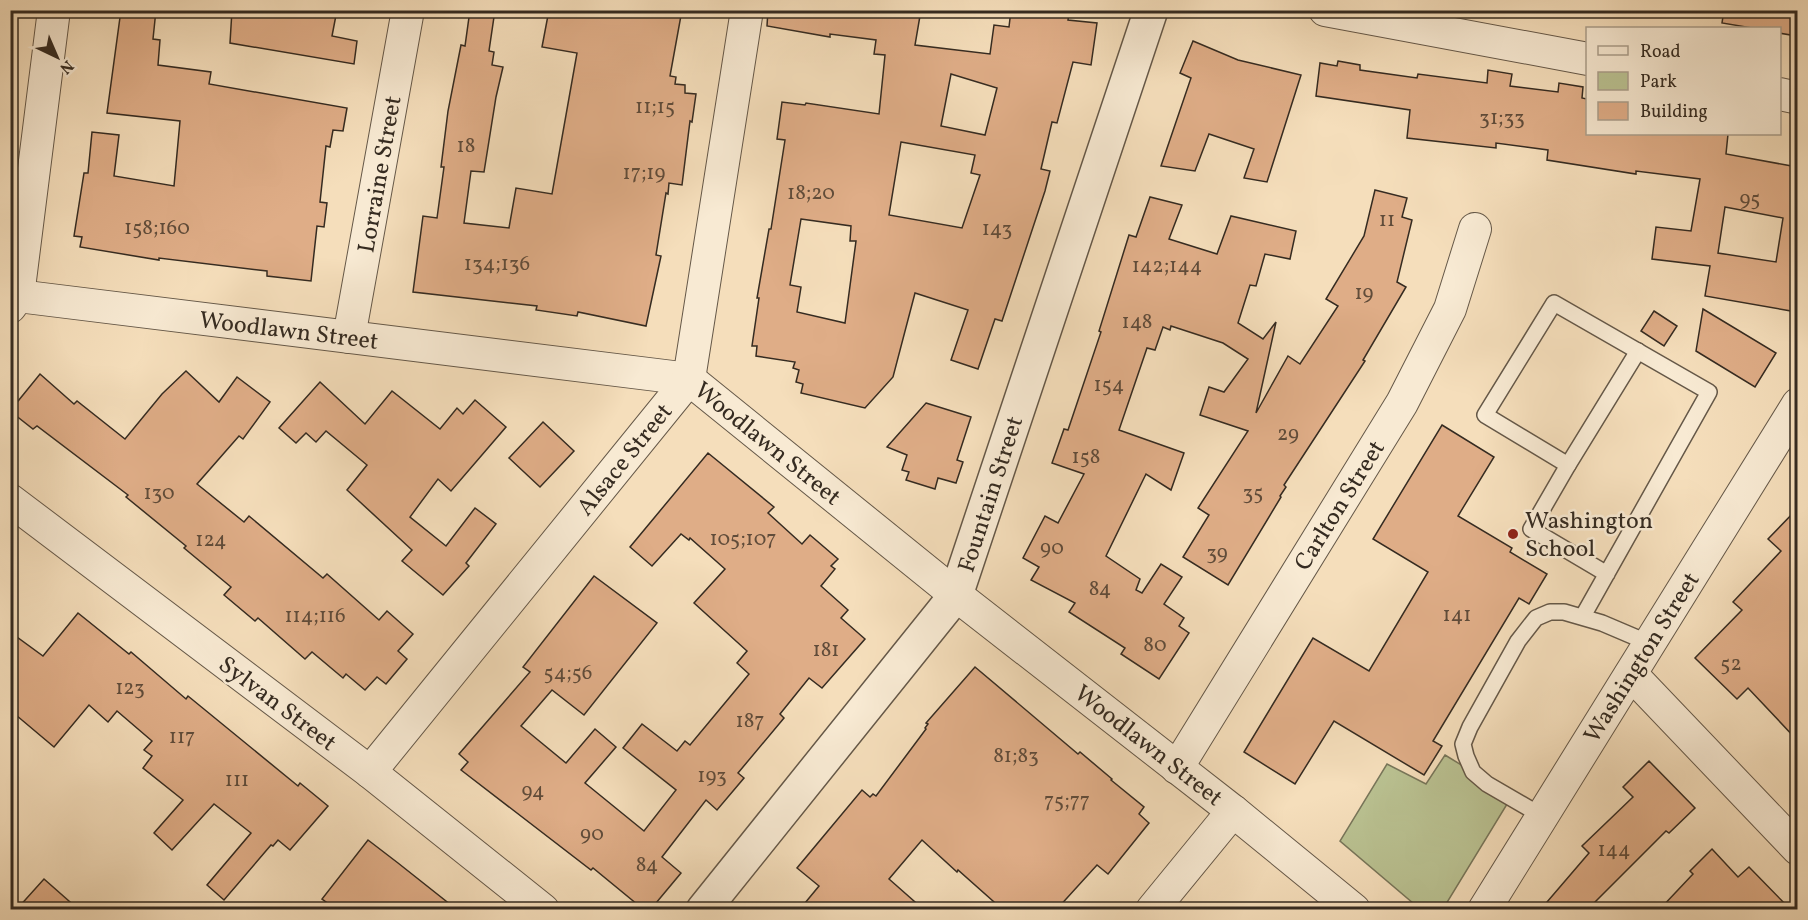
<svg xmlns="http://www.w3.org/2000/svg" width="1808" height="920" font-family="Vollkorn,serif">
<style>
.green{fill:#bac292;stroke:#78765a;stroke-width:1.5}
.building{fill:#dfad87;stroke:#352b21;stroke-width:1.5;fill-rule:evenodd}
.lines{fill:none;stroke-linecap:round;stroke-linejoin:round}
.service-casing{stroke:#655848;stroke-width:18}
.minor-casing{stroke:#655848;stroke-width:34}
.tertiary-casing{stroke:#655848;stroke-width:36}
.service{stroke:#f8ead3;stroke-width:15}
.minor{stroke:#f8ead3;stroke-width:32}
.tertiary{stroke:#f8ead3;stroke-width:33}
.poi-dot{fill:#8f2418;stroke:#f8ead3;stroke-width:2}
.labels{text-anchor:middle;stroke-width:5;stroke-linejoin:round;paint-order:stroke}
.number-label{font-size:21px;fill:#604c3a}
.street-label{font-size:24px;fill:#352b21;stroke:#f8ead3}
.poi-label{font-size:24px;fill:#352b21;stroke:#f8ead3;text-anchor:start}
</style>
<rect width="100%" height="100%" fill="#f5debb"/>
<filter id="stains"><feTurbulence type="fractalNoise" baseFrequency=".00333" numOctaves="4"/><feColorMatrix values="0 0 0 0 .2 0 0 0 0 .09 0 0 0 0 .02 0 0 0 .5 -.17"/></filter>
<radialGradient id="worn" r=".72"><stop offset=".6" stop-color="#630" stop-opacity="0"/><stop offset="1" stop-color="#630" stop-opacity=".3"/></radialGradient>
<!-- green -->
<path class="green" d="M1445 755 1512 796 1443 909H1420L1340 841 1387 764 1426 784Z"/>
<!-- building -->
<g class="building">
<path d="M121 10H156L153 39 160 40 158 65 211 72 209 84 347 108 343 131 333 130 330 147 326 146 320 202 327 203 324 227 317 226 311 281 267 276V271L159 258V260L80 247 82 237 74 236 84 173H88L92 132 119 135 114 176 174 186 180 121 107 113Z"/>
<path d="M232 10H337L332 36 357 41 354 64 230 43Z"/>
<path d="M470 10H495L489 51 494 52 492 65 503 67 496 97 484 172 471 171 464 223 509 228 516 188 552 194 577 53 542 47 549 10H682L670 76 676 77 675 84 685 85V93L696 94 692 122 690 121 682 185 669 183 668 194 666 193 656 255 661 256 646 326 578 312 577 316 536 310 537 306 413 292 423 216 437 218 444 167H441L448 111 461 45 465 46Z"/>
<path d="M768 10H921L915 45 990 54 994 25 1009 27 1011 10H1052L1069 13 1068 20 1097 23 1091 65 1073 62 1057 123 1052 122 1041 169 1050 171 1045 191 1002 321 995 319 978 369 951 360 968 310 915 293 893 377 865 408 801 393 803 384 796 382 799 370 793 368 795 362 756 356 757 346H752L759 298H757L769 229H771L785 140 777 139 782 102 805 105 806 103 879 114 885 55 874 54 876 40 830 34V37L767 26ZM951 74 997 88 985 135 941 126ZM901 142 975 155 971 173 980 175 962 228 889 215ZM801 219 851 226 850 241H856L845 323 797 312 801 287 790 285Z"/>
<path d="M1724 10H1797V36L1779 33V28H1752L1722 23Z"/>
<path d="M1193 41 1238 60 1301 75 1267 182 1244 178 1254 149 1209 134 1195 171 1161 166 1191 78 1180 73Z"/>
<path d="M1338 61 1360 65V70L1417 78 1418 74 1487 83 1488 70 1512 74 1510 86 1558 92 1559 83 1583 87 1582 98 1587 99V134H1728L1726 154 1797 167V312L1705 296 1710 266 1652 259 1656 227 1691 231 1700 179 1636 171V174L1547 160 1548 150 1496 143V148L1407 138 1410 110 1316 96 1320 63 1337 66ZM1725 207 1783 218 1776 262 1718 253Z"/>
<path d="M1375 190 1407 198 1402 217 1412 220 1397 282 1406 287 1363 360 1365 361 1284 485 1286 487 1280 496 1281 497 1228 585 1183 557 1209 515 1198 508 1248 431 1200 415 1209 387 1224 392 1248 359 1223 343 1171 326 1170 330 1163 327 1155 350 1147 348 1119 430 1184 453 1171 490 1146 474 1106 556 1140 579 1136 590 1142 593 1161 564 1182 577 1164 604 1184 618 1179 626 1189 633 1159 679 1121 654 1125 648 1069 612 1075 603 1031 580 1039 567 1023 558 1045 516 1058 523 1084 474 1052 463 1064 429 1068 430 1101 332 1099 331 1129 235 1136 237 1150 197 1182 205 1169 239 1217 254 1231 216 1296 231 1290 259 1265 254 1256 286 1250 285 1238 323 1263 339 1276 322 1256 413 1288 356 1300 364 1338 306 1326 299 1364 236Z"/>
<path d="M1703 309 1776 353 1755 387 1696 351Z"/>
<path d="M1654 311 1677 326 1664 346 1641 331Z"/>
<path d="M186 371 219 402 237 377 270 402 243 439 239 436 197 484 244 522 249 516 323 578 327 574 379 620 387 611 413 634 398 651 407 659 386 684 377 677 365 690 346 674 343 678 312 652 305 659 258 618 255 621 224 595 231 587 184 548 186 546 126 497 128 495 37 426 33 429 10 411 40 374 74 404 77 401 125 439 162 394Z"/>
<path d="M320 382 365 424 392 391 440 429 457 408 463 414 475 400 506 427 451 491 438 479 410 517 446 546 475 508 496 524 466 563 469 566 443 595 402 561 412 550 347 490 367 465 326 431 316 442 306 433 296 443 279 428Z"/>
<path d="M926 403 971 417 957 460 963 462 956 483 938 478 935 489 906 480 909 472 902 470 907 455 887 447Z"/>
<path d="M543 422 574 451 540 487 509 458Z"/>
<path d="M1442 425 1494 457 1458 516 1512 548 1510 552 1547 574 1529 604 1519 598 1433 741 1442 746 1424 775 1334 721 1295 784 1244 752 1313 638 1369 671 1428 572 1373 539Z"/>
<path d="M708 453 774 507 768 513 802 544 810 535 838 559 831 566 835 569 821 586 848 610 841 618 865 639 822 688 809 678 780 714 784 718 738 773 744 778 717 810 706 800 662 857 681 873 651 909H643L593 868 591 870 461 770 468 762 459 754 530 672 523 667 594 576 657 623 584 715 552 690 521 726 566 763 595 729 616 747 585 783 644 831 676 790 623 748 642 724 677 751 685 741 690 745 749 674 737 663 747 651 694 603 725 569 690 538 689 540 681 534 652 566 630 547Z"/>
<path d="M1797 509V740L1748 688 1737 699 1695 658 1742 610 1733 602 1781 551 1768 539Z"/>
<path d="M78 613 129 654 131 652 186 699 188 696 298 786 300 783 328 806 290 850 278 840 273 846 271 845 224 900 207 885 251 833 214 804 172 850 154 833 183 800 143 768 152 756 144 750 152 741 117 711 108 722 89 705 54 747 10 710V632L43 656Z"/>
<path d="M975 667 1078 754 1080 752 1112 779 1111 780 1144 807 1139 814 1149 823 1108 874 1097 865 1057 909H1002L958 870 957 872 922 840 889 879 923 909H800L819 886 797 868 862 790 870 797 873 794 876 796 926 729 925 728 928 724 926 723Z"/>
<path d="M1649 761 1695 808 1669 833 1666 831 1588 909H1541L1589 853 1582 846 1633 797 1623 787Z"/>
<path d="M368 840 398 863 456 909H336L322 899Z"/>
<path d="M1712 849 1738 877 1749 867 1790 909H1660L1693 874 1690 871Z"/>
<path d="M44 879 78 909H17Z"/>
</g>
<g class="lines">
<defs>
<g id="service">
<path d="M1568 465 1638 351"/>
<path d="M1583 616 1709 392 1554 303 1485 415 1568 465 1531 529 1607 574"/>
<path d="M1542 816 1487 784 1473 772 1466 756 1463 744 1470 727 1518 641 1536 618 1550 612H1564L1602 623 1649 643"/>
</g>
<g id="minor">
<path d="M1325 10 1588 59"/>
<path d="M1780 94 1798 98"/>
<path d="M10 295 689 379 956 595 1233 811 1354 910"/>
<path d="M10 307 18 296 54 10"/>
<path d="M349 337 408 10"/>
<path d="M10 500 370 772 543 910"/>
<path d="M1631 674 1798 849"/>
<path d="M1177 768 1402 403 1450 309 1475 229"/>
<path d="M370 772 689 379 747 10"/>
<path d="M1152 910 1233 811"/>
<path d="M1484 910 1798 404"/>
</g>
<path id="tertiary" d="M703 910 956 595 1151 10"/>
</defs>
<!-- service casing -->
<use href="#service" class="service-casing"/>
<!-- minor casing -->
<use href="#minor" class="minor-casing"/>
<!-- tertiary casing -->
<use href="#tertiary" class="tertiary-casing"/>
<!-- service -->
<use href="#service" class="service"/>
<!-- minor -->
<use href="#minor" class="minor"/>
<!-- tertiary -->
<use href="#tertiary" class="tertiary"/>
</g>
<!-- markers -->
<circle class="poi-dot" cx="1513" cy="534" r="6"/>
<g class="labels">
<!-- number labels -->
<g class="number-label">
<text x="655" y="113">11;15</text>
<text x="1502" y="124">31;33</text>
<text x="466" y="152">18</text>
<text x="644" y="179">17;19</text>
<text x="811" y="199">18;20</text>
<text x="1750" y="205">95</text>
<text x="1387" y="226">11</text>
<text x="157" y="234">158;160</text>
<text x="997" y="235">143</text>
<text x="497" y="270">134;136</text>
<text x="1167" y="272">142;144</text>
<text x="1364" y="299">19</text>
<text x="1137" y="328">148</text>
<text x="1109" y="391">154</text>
<text x="1288" y="440">29</text>
<text x="1086" y="463">158</text>
<text x="159" y="499">130</text>
<text x="1253" y="499">35</text>
<text x="743" y="545">105;107</text>
<text x="211" y="546">124</text>
<text x="1052" y="554">90</text>
<text x="1217" y="559">39</text>
<text x="1100" y="595">84</text>
<text x="1457" y="621">141</text>
<text x="315" y="622">114;116</text>
<text x="1155" y="651">80</text>
<text x="826" y="656">181</text>
<text x="1731" y="670">52</text>
<text x="568" y="679">54;56</text>
<text x="130" y="694">123</text>
<text x="750" y="727">187</text>
<text x="182" y="743">117</text>
<text x="1016" y="762">81;83</text>
<text x="712" y="782">193</text>
<text x="237" y="786">111</text>
<text x="533" y="797">94</text>
<text x="1067" y="807">75;77</text>
<text x="592" y="840">90</text>
<text x="1614" y="856">144</text>
<text x="647" y="871">84</text>
</g>
<!-- street labels -->
<g class="street-label">
<text transform="translate(379 174) rotate(-80)" y="8">Lorraine Street</text>
<text transform="translate(289 330) rotate(7)" y="8">Woodlawn Street</text>
<text transform="translate(768 443) rotate(39)" y="8">Woodlawn Street</text>
<text transform="translate(624 459) rotate(-51)" y="8">Alsace Street</text>
<text transform="translate(990 494) rotate(-72)" y="8">Fountain Street</text>
<text transform="translate(1339 505) rotate(-58)" y="8">Carlton Street</text>
<text transform="translate(1641 657) rotate(-58)" y="8">Washington Street</text>
<text transform="translate(278 703) rotate(37)" y="8">Sylvan Street</text>
<text transform="translate(1149 745) rotate(38)" y="8">Woodlawn Street</text>
</g>
<!-- poi labels -->
<g class="poi-label">
<text x="1525" y="528">Washington<tspan x="1525" dy="28">School</tspan></text>
</g>
</g>
<!-- margin -->
<rect width="1808" height="920" fill="none" stroke="#f5debb" stroke-width="36"/>
<rect x="12" y="12" width="1784" height="896" fill="none" stroke="#352b21" stroke-width="3"/>
<rect x="18" y="18" width="1772" height="884" fill="none" stroke="#352b21" stroke-width="1.5"/>
<!-- legend -->
<rect x="1586" y="27" width="195" height="108" fill="#f8ead3" stroke="#aa9e8c" stroke-width="1.5"/>
<rect x="1598" y="46" width="30" height="9" fill="#f8ead3" stroke="#aa9e8c" stroke-width="1.5"/>
<text x="1640" y="57" font-size="18" fill="#352b21">Road</text>
<rect x="1598" y="72" width="30" height="18" fill="#bac292" stroke="#aa9e8c" stroke-width="1.5"/>
<text x="1640" y="87" font-size="18" fill="#352b21">Park</text>
<rect x="1598" y="102" width="30" height="18" fill="#dfad87" stroke="#aa9e8c" stroke-width="1.5"/>
<text x="1640" y="117" font-size="18" fill="#352b21">Building</text>
<!-- north arrow -->
<g transform="translate(57 57) rotate(136)" stroke="#f8ead3" stroke-width="4.5" paint-order="stroke">
<path d="M0-4.5L10 22L0 15L-10 22Z" fill="#352b21"/>
<text y="-9" font-size="16" font-weight="bold" text-anchor="middle" fill="#352b21">N</text>
</g>
<rect width="100%" height="100%" filter="url(#stains)"/>
<rect width="100%" height="100%" fill="url(#worn)"/>
</svg>
